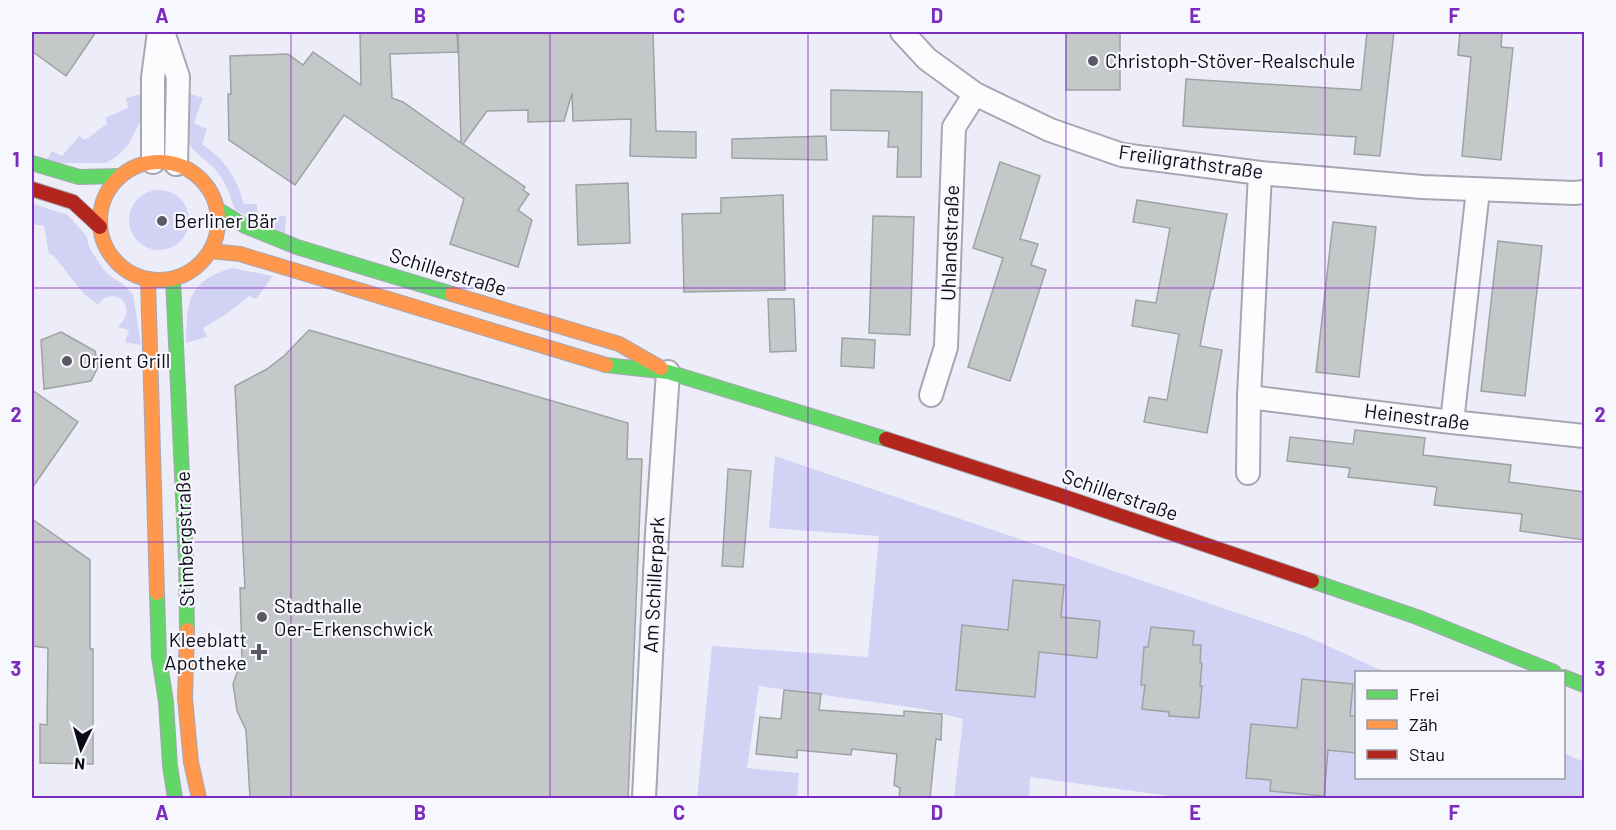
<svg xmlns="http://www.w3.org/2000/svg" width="1616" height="830" font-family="Barlow,sans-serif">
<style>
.green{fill:#d2d2f4}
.building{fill:#c5c8c8;stroke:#9fa2a2;stroke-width:1.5}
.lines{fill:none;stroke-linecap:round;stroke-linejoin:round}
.street-casing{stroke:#a7a7b3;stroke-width:26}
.fast-casing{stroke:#a7a7b3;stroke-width:16}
.slow-casing{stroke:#a7a7b3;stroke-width:16}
.jam-casing{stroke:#a7a7b3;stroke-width:16}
.street{stroke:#fcfcfe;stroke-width:22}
.fast{stroke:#63d668;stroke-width:14}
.slow{stroke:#ff974d;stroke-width:14}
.jam{stroke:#b3261e;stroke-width:14}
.grid{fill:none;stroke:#7b2cbf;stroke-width:1.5;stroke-opacity:0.55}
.poi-dot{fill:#5a5965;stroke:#f7f7fe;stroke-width:2}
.labels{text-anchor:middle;stroke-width:4.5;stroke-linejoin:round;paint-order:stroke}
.poi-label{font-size:20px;fill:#0b0a16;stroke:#f7f7fe;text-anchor:start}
.street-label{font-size:20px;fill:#0b0a16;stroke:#f7f7fe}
.neatline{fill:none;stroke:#7b2cbf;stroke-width:2}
.grid-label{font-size:20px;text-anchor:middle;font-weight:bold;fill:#7b2cbf}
</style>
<rect width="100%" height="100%" fill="#ededf9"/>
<!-- green -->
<g class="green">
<path d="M144 93 142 118 129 144 116 157 106 163H45L52 151 62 156 79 136 85 140 107 124 105 118 128 108 126 98Z"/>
<path d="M187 93 203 98 194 123 207 129 202 144C226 161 236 176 244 204H257L258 218 286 216 285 234 235 210C230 195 225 180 214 168 206 160 195 154 190 145 184 132 187 107 187 93Z"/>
<circle cx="159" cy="220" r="30"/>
<path d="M34 204 68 215 87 237 89 247 103 269 110 276 123 284 133 294 141 345 125 342 129 330 118 327C121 323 125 319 126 315 130 298 109 288 98 305L84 294 54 256 49 254 44 226 33 224Z"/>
<path d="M232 268 273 276 256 299 249 296 225 315 203 328 207 337 186 343C188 301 186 282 232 268Z"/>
<path d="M775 456 1308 637 1385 672H1356V778H1564V753L1584 762V798H1178L1163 795 1030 777 1029 798H954L963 719 924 709 759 686 747 768 799 773 797 798H697L712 646 868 657 879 536 769 528Z"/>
</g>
<!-- building -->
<g class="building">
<path d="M32 32H96L66 76 32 51Z"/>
<path d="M360 32H457L458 52 390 54 392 98 403 102 461 143 458 32H653L656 131 696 132V158L630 156 631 119 573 121 572 93 564 121 528 122V110L487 111 463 144 525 187 523 190 529 194 518 210 532 220 518 267 450 244 464 199 344 115 295 185 229 140 228 94H231L230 56 288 54 303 65 313 52 361 85Z"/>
<rect x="1066" y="32" width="54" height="58"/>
<path d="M1367 32H1394L1380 156 1354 154 1356 137 1183 126 1186 79 1361 90Z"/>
<path d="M1460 32H1502L1501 47 1513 48 1501 160 1462 156 1471 57 1458 55Z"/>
<path d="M831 90 922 92 921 177H897L898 147H888L889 131 831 130Z"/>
<path d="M826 136 827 160 732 158V139Z"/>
<path d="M1000 162 1040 176 1020 239 1038 244 1031 265 1046 270 1010 381 968 367 1003 258 973 248Z"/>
<path d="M628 183 630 243 578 245 576 185Z"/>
<path d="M783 195 785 290 684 292 682 214 721 213V198Z"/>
<path d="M1137 200 1227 214 1213 289H1211L1200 346 1222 350 1207 433 1144 422 1149 397 1167 400 1179 334 1132 326 1136 300 1156 303 1170 228 1133 222Z"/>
<path d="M873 216 914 217 910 335 869 333Z"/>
<path d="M1333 222 1376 227 1359 377 1316 372Z"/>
<path d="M1498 241 1542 246 1525 396 1481 391Z"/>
<path d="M768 299H794L796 351 770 352Z"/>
<path d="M309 330 628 423 627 459H642L628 798H250L246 730 237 711 233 684 242 659 240 588H245L235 386 267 369 285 355Z"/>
<path d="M61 332 95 351 98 367 91 381 44 389 41 340Z"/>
<path d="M842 338 875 340 874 368 841 366Z"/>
<path d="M32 390 78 422 32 488Z"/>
<path d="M1355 430 1425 438 1423 455 1511 465 1509 482 1584 492V540L1520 531 1522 514 1434 505 1437 487 1348 477 1350 468 1287 461 1290 437 1353 444Z"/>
<path d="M728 469 751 471 743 567 722 566Z"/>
<path d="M32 519 90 560V649H93V764L40 763V724L47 725 48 648 32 646Z"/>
<path d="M1013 580 1064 585 1061 617 1100 621 1097 658 1039 652 1035 697 956 690 962 625 1008 630Z"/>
<path d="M1151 627 1194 631 1193 645H1201L1200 663H1202L1200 686H1202L1199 718 1169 716V712L1142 709 1145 685H1141L1144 647H1148Z"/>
<path d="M1302 679 1353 684 1350 716H1356V753L1328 750 1324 796 1270 791 1271 780 1246 778 1251 724 1297 728Z"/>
<path d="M784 690 821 694 819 710 904 716V711L942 714 941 740 936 739 930 798H899L900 788 894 785 897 754 852 749 851 755 797 750V758L756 754 760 717 781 719Z"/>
</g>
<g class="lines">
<defs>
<g id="street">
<path d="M163 32 178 77 176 164"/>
<path d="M902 32 927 59 975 94 1050 130 1122 155 1260 173 1422 187 1574 193 1584 192"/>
<path d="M153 162V78L159 32"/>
<path d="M931 395 946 347 954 127 975 94"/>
<path d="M1249 397 1452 422 1584 436"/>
<path d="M1452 422 1478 190"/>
<path d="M1248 473 1249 397 1260 173"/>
<path d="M644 798 657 534 668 372"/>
</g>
<g id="fast">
<path d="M32 163 79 177 120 176"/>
<path d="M217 209 245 226 297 247 452 294"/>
<path d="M173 279 186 561 187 630"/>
<path d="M606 365 668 372 886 439"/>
<path d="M1312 581 1417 617 1554 672"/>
<path d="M157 593 159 657 166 702 170 766 175 798"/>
<path d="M1564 677 1584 685"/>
</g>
<g id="slow">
<circle cx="159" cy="221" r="59"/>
<path d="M210 251 240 254 606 365"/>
<path d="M148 279 157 593"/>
<path d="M452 294 619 344 661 368"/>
<path d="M187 630 185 698 191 762 199 798"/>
</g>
<g id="jam">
<path d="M32 189 73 202 100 227"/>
<path d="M886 439 1062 496 1312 581"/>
</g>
</defs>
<!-- street casing -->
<use href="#street" class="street-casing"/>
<!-- fast casing -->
<use href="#fast" class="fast-casing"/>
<!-- slow casing -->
<use href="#slow" class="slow-casing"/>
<!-- jam casing -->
<use href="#jam" class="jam-casing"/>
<!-- street -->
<use href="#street" class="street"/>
<!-- fast -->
<use href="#fast" class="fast"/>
<!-- slow -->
<use href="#slow" class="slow"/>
<!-- jam -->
<use href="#jam" class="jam"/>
</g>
<!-- grid -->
<path class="grid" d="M291 32V798M550 32V798M808 32V798M1066 32V798M1325 32V798M32 288H1584M32 542H1584"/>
<!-- markers -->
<g class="poi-dot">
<circle cx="1093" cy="61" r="6"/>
<circle cx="162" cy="221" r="6"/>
<circle cx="67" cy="361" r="6"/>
<circle cx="262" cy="617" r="6"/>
<path d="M256 643h6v6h6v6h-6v6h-6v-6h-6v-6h6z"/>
</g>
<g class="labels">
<!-- poi labels -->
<g class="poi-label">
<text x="1105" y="68">Christoph-Stöver-Realschule</text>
<text x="174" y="228">Berliner Bär</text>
<text x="79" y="368">Orient Grill</text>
<text x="274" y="613">Stadthalle<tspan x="274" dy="23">Oer-Erkenschwick</tspan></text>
<text x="247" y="647" text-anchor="end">Kleeblatt<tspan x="247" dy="23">Apotheke</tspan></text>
</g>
<!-- street labels -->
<g class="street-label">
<text transform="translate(1191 162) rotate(8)" y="7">Freiligrathstraße</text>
<text transform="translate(950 243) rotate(-88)" y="7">Uhlandstraße</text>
<text transform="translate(448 272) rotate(17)" y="7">Schillerstraße</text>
<text transform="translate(1417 417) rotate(7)" y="7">Heinestraße</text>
<text transform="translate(1120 495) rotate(19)" y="7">Schillerstraße</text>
<text transform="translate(185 539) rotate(-92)" y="7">Stimbergstraße</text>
<text transform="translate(654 585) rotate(-87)" y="7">Am Schillerpark</text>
</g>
</g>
<!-- border -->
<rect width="1616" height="830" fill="none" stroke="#f7f7fe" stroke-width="66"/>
<!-- legend -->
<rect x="1355" y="671" width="210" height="108" fill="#f7f7fe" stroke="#9998a1" stroke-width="1.5"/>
<rect x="1367" y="690" width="30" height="9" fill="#63d668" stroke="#9998a1" stroke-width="1.5"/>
<text x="1409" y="701" font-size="18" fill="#0b0a16">Frei</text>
<rect x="1367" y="720" width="30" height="9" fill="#ff974d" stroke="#9998a1" stroke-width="1.5"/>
<text x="1409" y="731" font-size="18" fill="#0b0a16">Zäh</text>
<rect x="1367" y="750" width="30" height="9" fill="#b3261e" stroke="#9998a1" stroke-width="1.5"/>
<text x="1409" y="761" font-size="18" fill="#0b0a16">Stau</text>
<!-- north arrow -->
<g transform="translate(81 749) rotate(185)" stroke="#f7f7fe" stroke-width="4.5" paint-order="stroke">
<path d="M0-4.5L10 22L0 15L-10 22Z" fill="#0b0a16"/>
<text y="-9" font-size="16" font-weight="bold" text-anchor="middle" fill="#0b0a16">N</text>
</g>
<rect x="33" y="33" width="1550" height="764" class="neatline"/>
<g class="grid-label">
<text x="162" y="23">A</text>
<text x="420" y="23">B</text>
<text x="679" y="23">C</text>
<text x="937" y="23">D</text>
<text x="1195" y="23">E</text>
<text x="1454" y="23">F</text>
<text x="16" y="167">1</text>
<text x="1600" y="167">1</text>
<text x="16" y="422">2</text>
<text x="1600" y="422">2</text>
<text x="16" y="676">3</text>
<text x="1600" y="676">3</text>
<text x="162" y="820">A</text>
<text x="420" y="820">B</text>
<text x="679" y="820">C</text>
<text x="937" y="820">D</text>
<text x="1195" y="820">E</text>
<text x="1454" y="820">F</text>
</g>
</svg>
